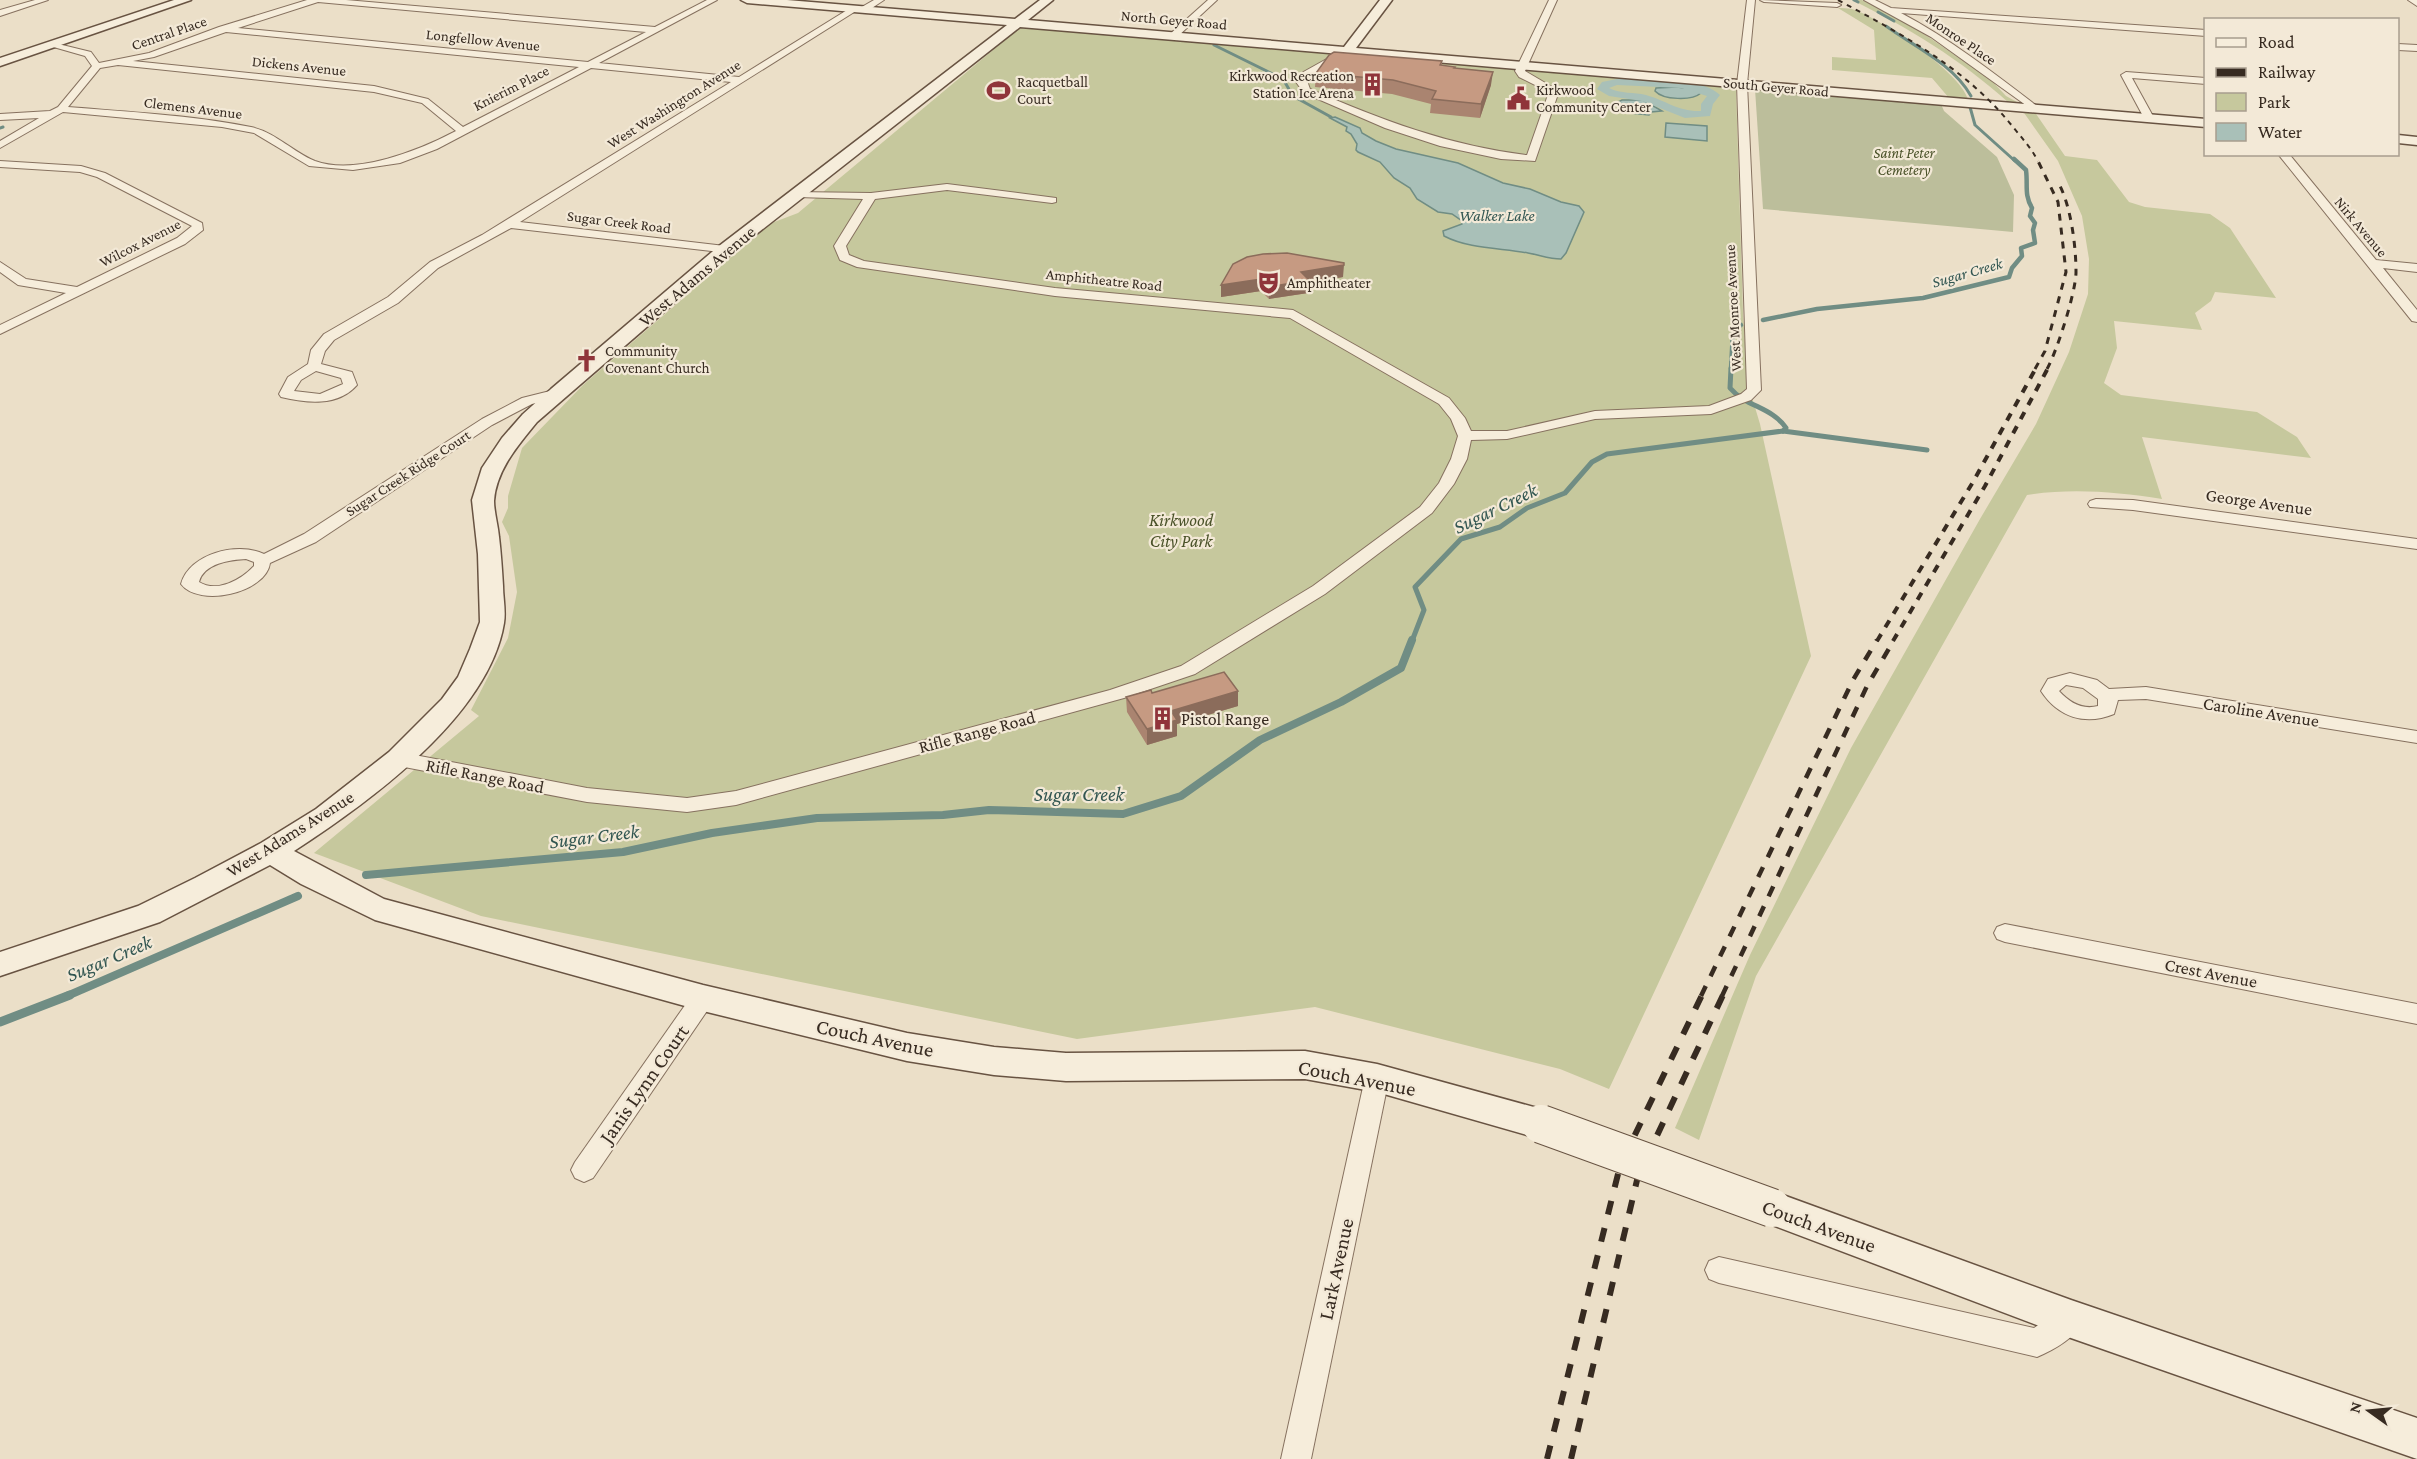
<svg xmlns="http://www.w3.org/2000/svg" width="2417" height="1459" font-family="'Crimson Pro',serif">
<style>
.green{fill:#c6c89d}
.cemetery{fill:#bcbe9b}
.water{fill:#a9c0b8;stroke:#708d84;stroke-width:1.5}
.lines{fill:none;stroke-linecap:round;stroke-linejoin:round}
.stream-far4{stroke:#708d84;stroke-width:3}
.stream-far3{stroke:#708d84;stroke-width:4.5}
.stream-far2{stroke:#708d84;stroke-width:5}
.stream-far1{stroke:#708d84;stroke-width:8}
.stream{stroke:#708d84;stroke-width:9}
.canal{fill:#a9c0b8;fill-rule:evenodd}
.street-casing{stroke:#86715f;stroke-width:2}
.secondary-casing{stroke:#685342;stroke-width:3}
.street{fill:#f6eddb;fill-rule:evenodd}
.secondary{fill:#f6eddb;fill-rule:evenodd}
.rail-far4{stroke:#372b21;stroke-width:2;stroke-dasharray:5 5;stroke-linecap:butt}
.rail-far3{stroke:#372b21;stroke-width:3;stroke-dasharray:7 7;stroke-linecap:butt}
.rail-far2{stroke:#372b21;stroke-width:4;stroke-dasharray:8 8;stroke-linecap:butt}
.rail-far1{stroke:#372b21;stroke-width:4.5;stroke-dasharray:11 11;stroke-linecap:butt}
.rail{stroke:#372b21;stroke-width:6;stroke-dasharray:14 14;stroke-linecap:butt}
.secondary-bridge-casing{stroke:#685342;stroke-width:40;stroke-linecap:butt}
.secondary-bridge{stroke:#f6eddb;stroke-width:38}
.wall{fill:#aa8470}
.shaded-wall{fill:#8b6c5b}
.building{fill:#c69a82;stroke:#8b6c5b;stroke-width:1.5}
.labels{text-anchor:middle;stroke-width:4.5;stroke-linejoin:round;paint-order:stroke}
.far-street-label{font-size:15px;fill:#372b21;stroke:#f3e9d7}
.far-poi-label{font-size:15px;fill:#372b21;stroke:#f3e9d7;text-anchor:start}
.far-park-label{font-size:15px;font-style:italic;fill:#4a5229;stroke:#f3e9d7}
.far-water-label{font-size:16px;font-style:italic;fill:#325651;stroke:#f3e9d7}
.street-label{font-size:18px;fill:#372b21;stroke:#f3e9d7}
.park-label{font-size:18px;font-style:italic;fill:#4a5229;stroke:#f3e9d7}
.poi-label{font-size:18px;fill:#372b21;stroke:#f3e9d7;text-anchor:start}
.water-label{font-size:20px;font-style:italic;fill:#325651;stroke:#f3e9d7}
.near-street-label{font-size:21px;fill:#372b21;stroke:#f3e9d7}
</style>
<rect width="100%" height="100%" fill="#ebdfc8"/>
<!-- green -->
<g class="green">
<path d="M1852 0H1862L1905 21 1990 79 2006 96 2017 102H2008C1961 60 1909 28 1852 0Z"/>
<path d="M1838 8C1842 8 1847 8 1852 9 1879 17 1960 72 1968 99L1949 98 1932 78 1832 70V57L1876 60 1874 30Z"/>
<path d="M1025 27 1736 88 1743 314 1748 384 1760 424 1811 656 1609 1089 1560 1069 1315 1007 1077 1039 481 916 314 853 479 716 471 710 508 638 517 592 509 536 502 522 508 508V496L522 448 583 385 769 224 798 213 1017 30Z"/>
<path d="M2022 110 2034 111 2065 156 2097 160 2129 202 2145 207 2210 214 2230 228 2276 298 2215 292 2211 301 2195 313 2202 330 2114 321 2117 348 2104 383 2121 395 2257 412 2297 437 2311 458 2142 437 2162 499C2116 492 2073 488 2027 495L1756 976 1699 1140 1675 1128 1750 955 1851 748 1980 519 2036 424 2069 352 2088 294 2089 259 2082 216 2058 161Z"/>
</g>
<!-- cemetery -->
<path class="cemetery" d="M1755 89 1941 104 1944 111 1997 157 2014 195 2013 232 1763 209Z"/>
<!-- water -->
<g class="water">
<path d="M1677 87 1693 89 1701 93C1692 101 1663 100 1655 91L1656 88Z"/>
<path d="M1622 100H1643L1662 111 1651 112 1649 115 1630 113 1619 107 1625 106 1618 102Z"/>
<path d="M1335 117 1360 128 1362 133 1376 141 1396 149 1458 163 1503 183 1530 189 1561 202 1579 206 1584 212 1566 253 1561 259C1549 259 1540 255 1528 253 1501 248 1469 249 1444 236L1443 231 1462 224V221L1452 214 1438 212 1417 199 1410 188 1394 178 1380 162 1358 152 1356 150 1357 144 1351 134 1346 131 1347 127 1330 118Z"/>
<path d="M1666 123 1707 126V141L1665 137Z"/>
</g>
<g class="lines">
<!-- stream-far4 -->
<g class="stream-far4">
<path d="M1854 0 1858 2"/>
<path d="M1878 12 1894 21"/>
<path d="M1886 26C1915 47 1953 64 1971 96"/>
<path d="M1214 45 1283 79 1293 96 1331 117"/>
<path d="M1970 107 1975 125 2015 161"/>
<path d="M0 128 3 127"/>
</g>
<!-- stream-far3 -->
<g class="stream-far3">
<path d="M1763 320 1817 309 1923 298 2009 277 2012 268 2022 256 2021 248 2035 243 2033 230 2035 223 2030 216 2032 208C2024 195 2028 185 2026 170L2014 159"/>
<path d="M1731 369 1733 331 1741 325"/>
</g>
<!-- stream-far2 -->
<g class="stream-far2">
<path d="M1731 368 1730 388C1746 407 1772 407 1786 428L1783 431"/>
<path d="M1412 641 1424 610 1415 587 1461 539 1500 527 1527 508 1565 493 1592 462 1607 454 1783 431 1927 450"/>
</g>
<!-- stream-far1 -->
<g class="stream-far1">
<path d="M366 875 623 852 712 833 817 818 943 815 989 810 1123 814 1181 796 1260 740 1341 702 1401 668 1412 640"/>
<path d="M67 996 298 896"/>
</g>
<!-- stream -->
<path class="stream" d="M0 1022 70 995"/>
<!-- canal -->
<path class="canal" d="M1617 79C1644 79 1699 75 1720 95L1713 104 1710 116 1685 118 1642 101 1609 96 1597 89 1602 82ZM1617 85 1681 88 1707 96 1701 104V111C1679 112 1667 101 1646 95 1634 92 1621 94 1609 88Z"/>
<defs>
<g id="street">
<path d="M35 0H48L0 16V10Z"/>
<path d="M307 0H346L655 27 707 0H717L599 63 739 77 852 7 859 9 520 222 725 246 729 247V253L511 228 438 268 398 303 334 340 325 351 321 364 352 372 357 385C338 407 306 403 281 397L279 394 288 377 308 364 311 350 324 334 388 297 430 262 482 235 731 82 591 68 437 149 400 163 353 170 309 166 254 133 222 127 63 112 0 148V141L39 118 0 120V114L50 111 58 107 92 66 85 56 50 46V42L91 52 99 63 149 53 219 27ZM318 2 646 32 588 62 238 28ZM226 32 579 67 463 127 428 99 374 86 133 61 154 57ZM118 65 374 92 422 103 456 131C420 150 356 176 315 161 293 152 275 132 251 127 191 115 129 112 68 107L100 68ZM316 371 341 378 343 384 320 394 294 391 301 380Z"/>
<path d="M874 0H884L866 12H860V8Z"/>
<path d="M1208 0H1217L1176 38H1170V34Z"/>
<path d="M1549 0H1557L1525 71 1559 91 1535 161 1501 159 1440 146 1385 128 1304 93 1296 82 1298 75 1341 51H1347V55L1306 78 1310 89C1381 120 1450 146 1527 155L1549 92 1519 77 1515 71Z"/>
<path d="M1747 0H1755L1747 84 1761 390 1751 400 1711 414 1595 419 1507 439 1471 440 1467 459 1454 484 1432 513 1325 594 1195 674 1124 698 736 805 687 812 587 802 399 766 392 764 389 759 392 754 399 752 587 788 687 798 736 791 1110 690 1181 666 1313 586 1420 507 1439 483 1451 459 1458 436 1451 419 1439 404 1290 318 1055 296 857 267 840 260 834 246 863 199 797 197 793 196V192L871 193 947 184 1056 198V202L1052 203 947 190 875 199 846 246 849 255 864 261 1055 288 1293 310 1449 398 1465 418 1471 431H1507L1595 411 1709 406 1741 394 1747 389 1737 84Z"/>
<path d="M1760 0 1837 3 1841 5 1837 7 1764 2Z"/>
<path d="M1864 0H1875L1891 8 2206 30V36L1901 13C1950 39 1994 73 2037 106V110L2034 111 1931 37Z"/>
<path d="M2408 0H2417V6Z"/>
<path d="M2398 44 2417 45V51L2398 50Z"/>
<path d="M2126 72 2206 78V84L2132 78 2154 118 2149 121 2144 118 2121 75Z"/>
<path d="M2278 154H2289L2376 260 2417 264V272L2383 268 2417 310V322L2412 321Z"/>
<path d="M0 161 81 166 105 173 202 223 203 230 185 244 0 334V325L66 293 18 285 0 272V262L26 279 77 287 177 238 192 226 97 177 80 172 0 167Z"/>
<path d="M558 389 563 390 565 393 563 396 532 404 492 425 316 542 270 563C266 593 199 608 181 584 189 554 237 541 264 554L304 534 482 419 522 398ZM246 559 254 562V566C241 580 217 593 199 582 204 563 230 560 246 559Z"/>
<path d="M2096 499 2133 500 2417 539V549L2133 510 2090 507 2088 504 2090 501Z"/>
<path d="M2070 673 2097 680 2109 689 2146 687 2417 731V743L2146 699 2118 700 2114 714C2085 726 2058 717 2041 691L2048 679ZM2066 685 2083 688 2098 699V706C2082 710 2070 703 2059 691Z"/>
<path d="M2005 924 2417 1004V1024L2005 942 1997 939 1994 933 1997 927Z"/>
<path d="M703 989 711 991 715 998 711 1005 593 1178 584 1182 575 1178 571 1170 575 1162 695 991Z"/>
<path d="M1377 1068 1386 1071 1389 1078 1311 1459H1281L1365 1078 1368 1071Z"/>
<path d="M1719 1257 2034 1328 2061 1309 2071 1305 2081 1309 2085 1319C2078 1336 2054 1350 2037 1357L1719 1283 1709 1279 1705 1270 1709 1261Z"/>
</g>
<g id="secondary">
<path d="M174 0H191L0 66V58Z"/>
<path d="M741 0H787L1015 19 1040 0H1053L1028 20 1344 47 1380 0H1392L1356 48 2206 119V127L1020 27 731 254 537 422C519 444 496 470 494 501 494 512 498 525 499 537 501 553 502 570 503 586 503 598 506 611 504 623 489 716 368 803 294 851L384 899 703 985 907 1033 994 1047 1066 1053 1305 1051 1377 1064 1541 1109 1554 1113 1559 1124 1554 1135 1541 1139 1377 1092 1305 1079 1066 1081 994 1075 907 1061 703 1011 375 920 301 884 270 865 160 922 0 976V952L138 906 195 878 261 843 316 809 389 752 442 699 458 677 470 649 480 622 478 554 472 500 482 468 502 438 523 414 551 389 719 246 1007 25 747 3Z"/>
<path d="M2398 135 2417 137V145L2398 143Z"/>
<path d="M1772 1191 2071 1300 2417 1418V1459L2071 1338 1759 1220 1753 1208 1759 1196Z"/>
</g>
</defs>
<!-- street casing -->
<use href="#street" class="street-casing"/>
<!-- secondary casing -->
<use href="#secondary" class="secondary-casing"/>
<!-- street -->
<use href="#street" class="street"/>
<!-- secondary -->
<use href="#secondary" class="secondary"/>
<!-- rail-far4 -->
<path class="rail-far4" d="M1838 0C1903 35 1966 68 2013 127 2022 138 2031 148 2038 161"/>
<!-- rail-far3 -->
<g class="rail-far3">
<path d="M2035 369 2045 351 2066 272 2058 202 2037 159"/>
<path d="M2047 369C2057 351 2076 292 2076 272 2076 246 2071 208 2060 186"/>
</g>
<!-- rail-far2 -->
<g class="rail-far2">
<path d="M1877 641 1973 482 2036 368"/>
<path d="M1893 641 1985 486 2048 368"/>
</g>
<!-- rail-far1 -->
<g class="rail-far1">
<path d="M1701 996 1853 680 1877 640"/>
<path d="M1722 996 1867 686 1894 640"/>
</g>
<!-- rail -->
<g class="rail">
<path d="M1547 1459 1620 1166 1702 995"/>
<path d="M1571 1459 1638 1176 1723 995"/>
</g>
<defs>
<path id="secondary-bridge" d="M1541 1124 1772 1208"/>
</defs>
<!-- secondary-bridge casing -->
<use href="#secondary-bridge" class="secondary-bridge-casing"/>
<!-- secondary-bridge -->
<use href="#secondary-bridge" class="secondary-bridge"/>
</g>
<!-- wall -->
<g class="wall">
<path d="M1442 61V65L1455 69 1491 85 1480 118 1430 113 1431 104 1392 94 1315 87 1316 73Z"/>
<path d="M1263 254 1343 277 1309 283 1308 293 1269 299 1261 291 1221 297V285Z"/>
<path d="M1238 691V706L1177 724V736L1147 745 1127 712 1126 697 1152 693Z"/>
</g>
<!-- shaded-wall -->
<g class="shaded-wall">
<path d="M1493 72 1491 85 1480 118 1481 104Z"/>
<path d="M1344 265 1343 277 1309 283 1308 293 1269 299V287L1301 272Z"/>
<path d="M1261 279V291L1221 297V285Z"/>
<path d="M1238 691V706L1177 724V736L1147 745V729L1171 711Z"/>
</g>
<!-- building -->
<g class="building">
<path d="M1334 52 1442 61 1440 65 1455 67 1454 68 1493 72 1481 104 1432 99 1436 91 1393 80 1316 73 1329 55Z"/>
<path d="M1287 253 1344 263V265L1301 272 1309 280 1269 287 1261 279 1221 285 1233 264 1247 257 1263 254Z"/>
<path d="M1224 672 1238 691 1171 711 1177 720 1147 729 1126 697 1151 690 1152 693Z"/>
</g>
<!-- icons -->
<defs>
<symbol id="building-bare" viewBox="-9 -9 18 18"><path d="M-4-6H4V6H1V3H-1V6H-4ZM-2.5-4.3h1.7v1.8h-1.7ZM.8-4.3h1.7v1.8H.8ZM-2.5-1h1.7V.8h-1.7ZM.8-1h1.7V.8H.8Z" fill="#90343a" stroke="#f3e9d7" stroke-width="2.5" paint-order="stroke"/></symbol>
<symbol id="stadium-bare" viewBox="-9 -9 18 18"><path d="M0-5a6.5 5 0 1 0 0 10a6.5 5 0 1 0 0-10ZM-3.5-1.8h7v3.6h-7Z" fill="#90343a" stroke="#f3e9d7" stroke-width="2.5" paint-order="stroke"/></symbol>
<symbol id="civic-bare" viewBox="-9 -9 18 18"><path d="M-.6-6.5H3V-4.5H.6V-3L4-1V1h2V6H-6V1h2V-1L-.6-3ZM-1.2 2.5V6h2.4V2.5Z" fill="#90343a" stroke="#f3e9d7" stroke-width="2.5" paint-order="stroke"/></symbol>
<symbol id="theatre-bare" viewBox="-9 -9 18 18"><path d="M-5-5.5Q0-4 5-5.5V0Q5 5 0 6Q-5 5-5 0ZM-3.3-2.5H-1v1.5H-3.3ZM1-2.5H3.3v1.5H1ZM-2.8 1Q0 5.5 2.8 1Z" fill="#90343a" stroke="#f3e9d7" stroke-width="2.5" paint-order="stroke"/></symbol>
<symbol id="church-bare" viewBox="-9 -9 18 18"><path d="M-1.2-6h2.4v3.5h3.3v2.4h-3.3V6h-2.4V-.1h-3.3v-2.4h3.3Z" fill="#90343a" stroke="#f3e9d7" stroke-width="2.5" paint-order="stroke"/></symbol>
</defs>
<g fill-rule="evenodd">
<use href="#building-bare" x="1356" y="68" width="33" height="33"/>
<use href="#stadium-bare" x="982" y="74" width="33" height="33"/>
<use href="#civic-bare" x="1502" y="82" width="33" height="33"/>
<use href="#theatre-bare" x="1252" y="266" width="33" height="33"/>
<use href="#church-bare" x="570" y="344" width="33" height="33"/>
<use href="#building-bare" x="1146" y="702" width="33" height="33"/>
</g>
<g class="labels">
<!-- far-street labels -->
<g class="far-street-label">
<text transform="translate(1174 20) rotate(5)" y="5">North Geyer Road</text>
<text transform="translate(169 33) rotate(-19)" y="5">Central Place</text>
<text transform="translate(1961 39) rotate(34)" y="5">Monroe Place</text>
<text transform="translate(483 40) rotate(6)" y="5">Longfellow Avenue</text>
<text transform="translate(299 66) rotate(6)" y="5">Dickens Avenue</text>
<text transform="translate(1776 87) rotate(5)" y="5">South Geyer Road</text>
<text transform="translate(511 88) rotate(-27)" y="5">Knierim Place</text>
<text transform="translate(674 104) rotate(-32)" y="5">West Washington Avenue</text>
<text transform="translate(193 108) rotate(7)" y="5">Clemens Avenue</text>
<text transform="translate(619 222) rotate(7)" y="5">Sugar Creek Road</text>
<text transform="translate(2361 227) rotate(50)" y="5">Nirk Avenue</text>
<text transform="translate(140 243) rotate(-27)" y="5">Wilcox Avenue</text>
<text transform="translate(1104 280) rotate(6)" y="5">Amphitheatre Road</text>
<text transform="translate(1733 308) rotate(-93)" y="5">West Monroe Avenue</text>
<text transform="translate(408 473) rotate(-33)" y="5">Sugar Creek Ridge Court</text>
</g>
<!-- far-poi labels -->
<g class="far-poi-label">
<text x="1354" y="81" text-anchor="end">Kirkwood Recreation<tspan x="1354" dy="17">Station Ice Arena</tspan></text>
<text x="1017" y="87">Racquetball<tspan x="1017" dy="17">Court</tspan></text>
<text x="1536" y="95">Kirkwood<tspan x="1536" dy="17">Community Center</tspan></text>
<text x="1287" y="288">Amphitheater</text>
<text x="605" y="356">Community<tspan x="605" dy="17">Covenant Church</tspan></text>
</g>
<!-- far-park labels -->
<g class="far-park-label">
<text x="1904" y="158">Saint Peter<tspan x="1904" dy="17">Cemetery</tspan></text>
</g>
<!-- far-water labels -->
<g class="far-water-label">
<text x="1497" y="221">Walker Lake</text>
<text transform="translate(1967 272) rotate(-16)" y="6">Sugar Creek</text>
</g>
<!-- street labels -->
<g class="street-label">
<text transform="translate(697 276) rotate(-40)" y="6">West Adams Avenue</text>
<text transform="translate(2259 502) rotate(8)" y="6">George Avenue</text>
<text transform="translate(2261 712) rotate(9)" y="6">Caroline Avenue</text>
<text transform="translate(977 732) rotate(-15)" y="6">Rifle Range Road</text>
<text transform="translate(485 776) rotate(11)" y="6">Rifle Range Road</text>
<text transform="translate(290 834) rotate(-32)" y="6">West Adams Avenue</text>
<text transform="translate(2211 973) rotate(11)" y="6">Crest Avenue</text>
</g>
<!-- park labels -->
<g class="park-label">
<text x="1181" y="526">Kirkwood<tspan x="1181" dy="21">City Park</tspan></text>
</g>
<!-- poi labels -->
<g class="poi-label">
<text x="1181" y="725">Pistol Range</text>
</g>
<!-- water labels -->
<g class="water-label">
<text transform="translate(1495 508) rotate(-26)" y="7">Sugar Creek</text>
<text x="1079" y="801">Sugar Creek</text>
<text transform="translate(594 836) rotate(-7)" y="7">Sugar Creek</text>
<text transform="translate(109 958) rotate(-23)" y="7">Sugar Creek</text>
</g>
<!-- near-street labels -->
<g class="near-street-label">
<text transform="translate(875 1038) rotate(12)" y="7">Couch Avenue</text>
<text transform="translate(1357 1078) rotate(11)" y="7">Couch Avenue</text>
<text transform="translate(644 1084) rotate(-55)" y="7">Janis Lynn Court</text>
<text transform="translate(1819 1226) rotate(20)" y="7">Couch Avenue</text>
<text transform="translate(1336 1269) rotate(-78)" y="7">Lark Avenue</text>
</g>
</g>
<!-- legend -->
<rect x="2204" y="18" width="195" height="138" fill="#f3e9d7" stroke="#a89d8e" stroke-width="1.5"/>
<rect x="2216" y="38" width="30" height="9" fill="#f6eddb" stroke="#a89d8e" stroke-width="1.5"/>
<text x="2258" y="48" font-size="18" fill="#372b21">Road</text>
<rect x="2216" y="68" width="30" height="9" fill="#372b21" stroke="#a89d8e" stroke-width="1.5"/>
<text x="2258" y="78" font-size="18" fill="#372b21">Railway</text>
<rect x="2216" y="93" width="30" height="18" fill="#c6c89d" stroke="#a89d8e" stroke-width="1.5"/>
<text x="2258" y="108" font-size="18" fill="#372b21">Park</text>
<rect x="2216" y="123" width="30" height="18" fill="#a9c0b8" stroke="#a89d8e" stroke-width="1.5"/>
<text x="2258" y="138" font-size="18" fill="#372b21">Water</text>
<!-- north arrow -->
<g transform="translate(2369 1411) rotate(285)" stroke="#f3e9d7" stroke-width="4.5" paint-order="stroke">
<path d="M0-4.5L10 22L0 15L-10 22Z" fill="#372b21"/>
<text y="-9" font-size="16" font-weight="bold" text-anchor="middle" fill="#372b21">N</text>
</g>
</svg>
